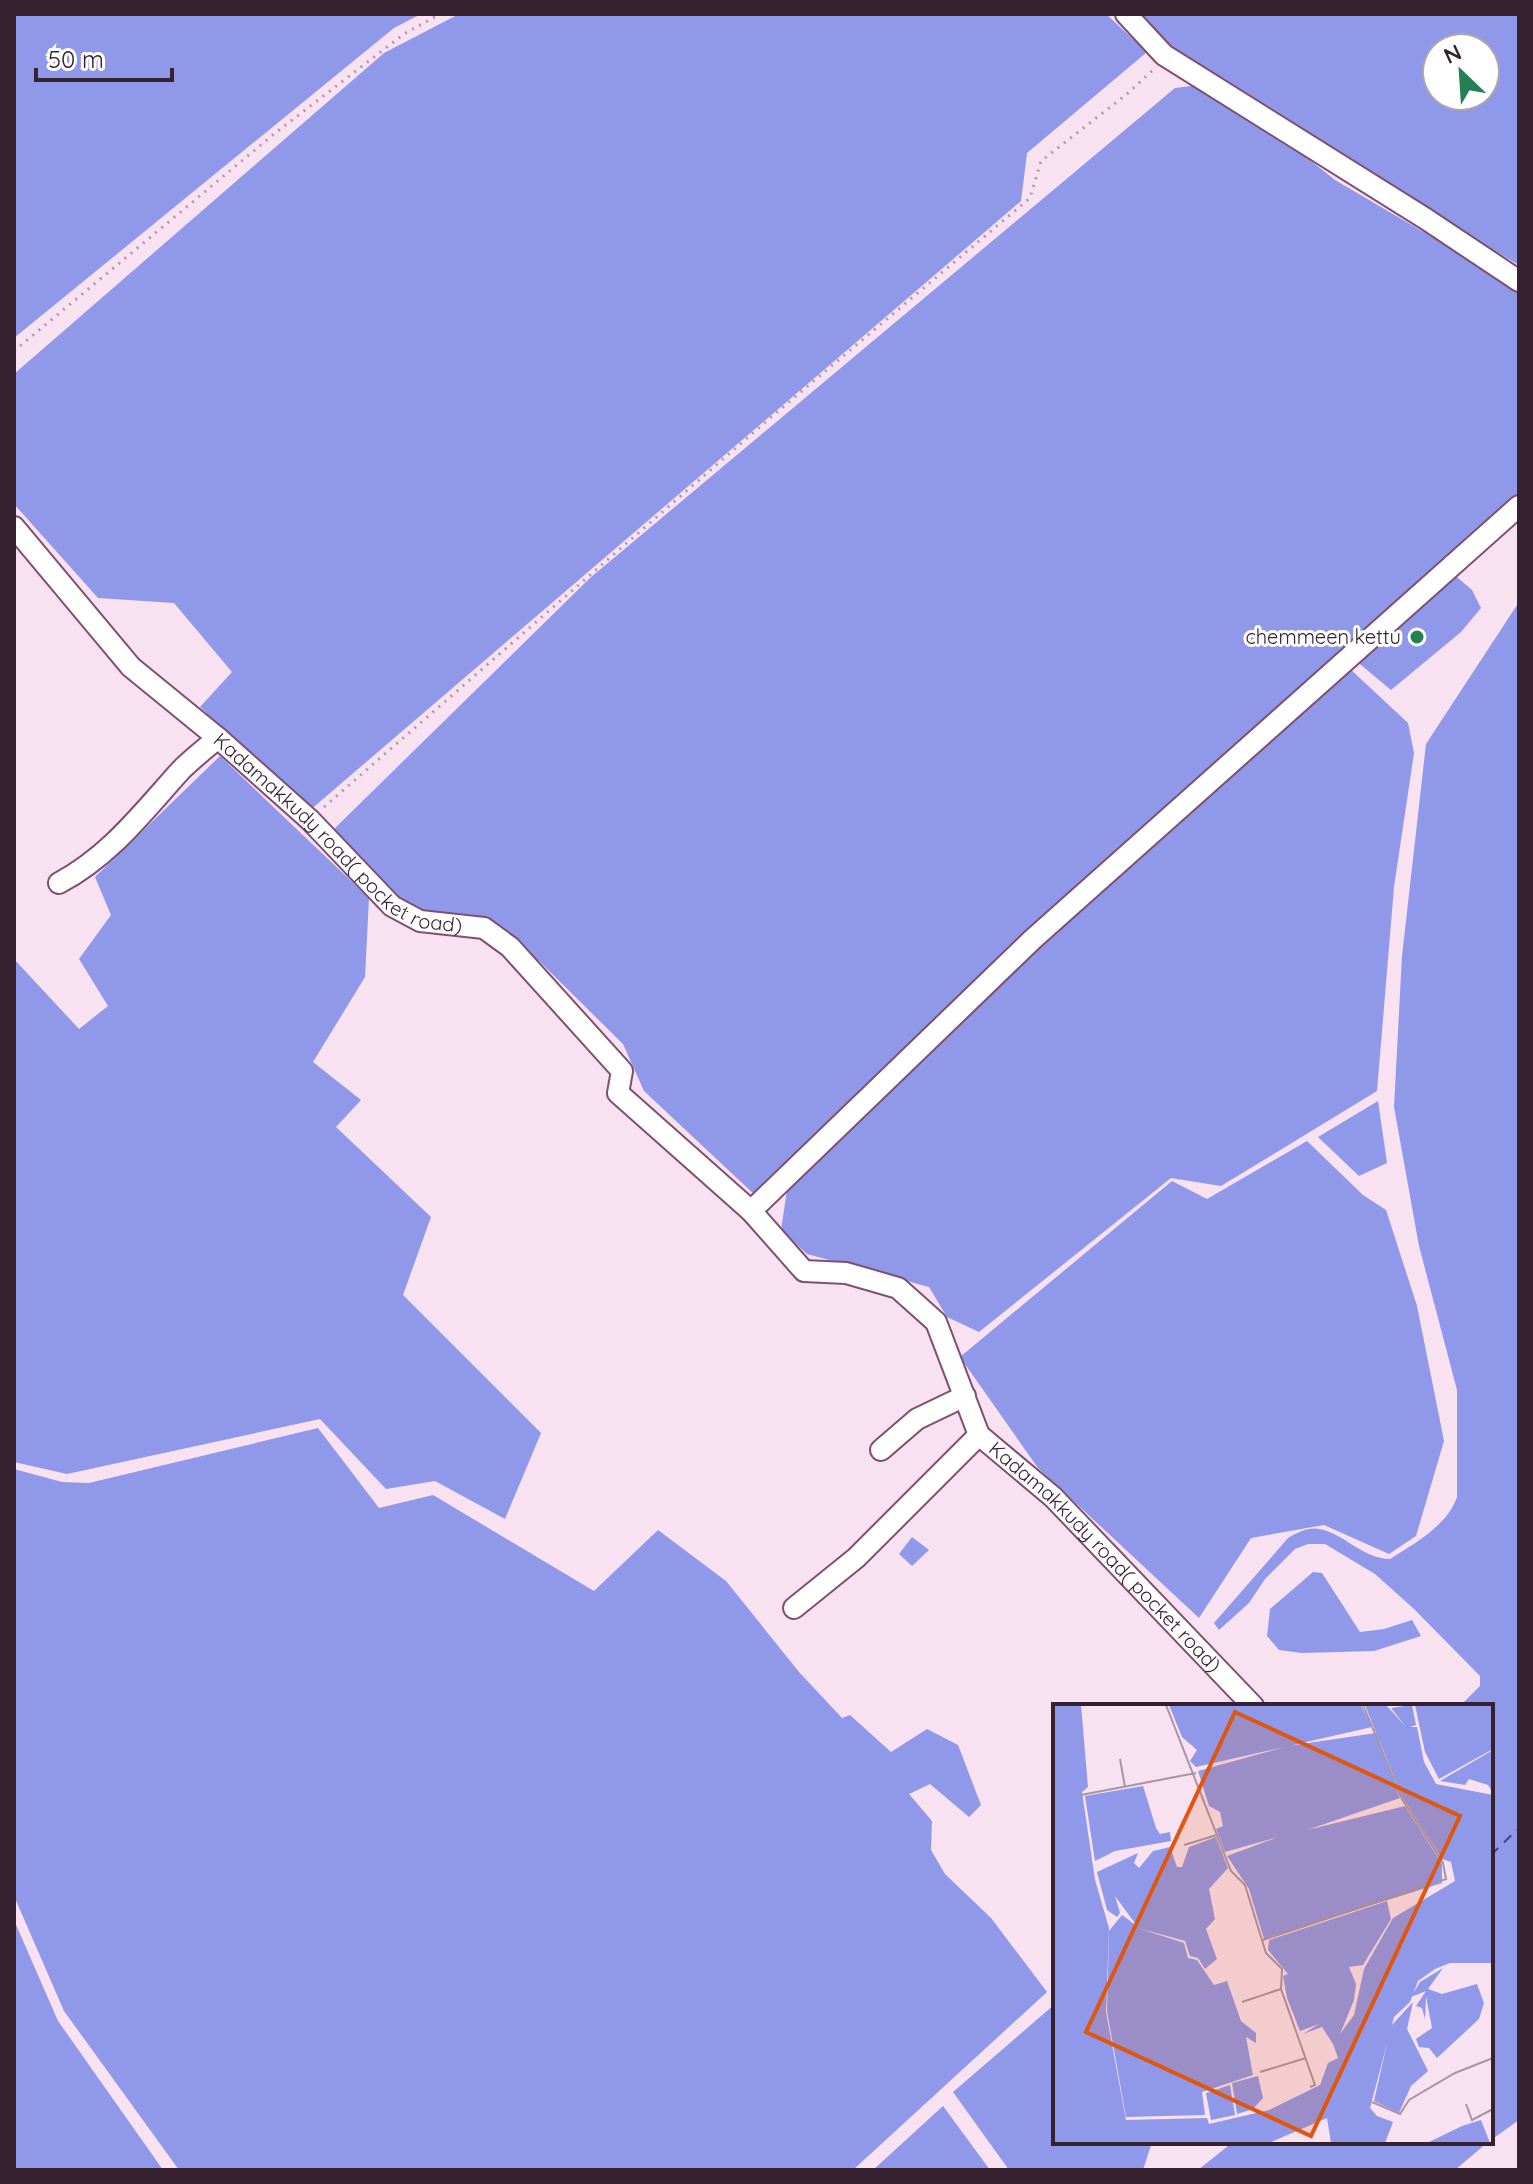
<svg xmlns="http://www.w3.org/2000/svg" width="1533" height="2184" font-family="Quicksand,sans-serif">
<style>
.water{fill:#9098e9;fill-rule:evenodd}
.lines{fill:none;stroke-linecap:round;stroke-linejoin:round}
.ferry{stroke:#413f9d;stroke-width:2;stroke-dasharray:10 8;stroke-linecap:butt}
.minor-casing{stroke:#7f5071;stroke-width:24}
.path{stroke:#af99a8;stroke-width:3;stroke-dasharray:2 6;stroke-linecap:butt}
.minor{stroke:#fff;stroke-width:20}
.poi-dot{fill:#237f54;stroke:#fff;stroke-width:3}
.labels{text-anchor:middle;stroke-width:6;stroke-linejoin:round;paint-order:stroke}
.poi-label{font-size:20px;fill:#362130;stroke:#fff;text-anchor:end}
.street-label{font-size:20px;fill:#362130;stroke:#fff}
.inset-river{fill:none;stroke:#9098e9;stroke-width:4}
.inset-road{fill:none;stroke:#aa94a3;stroke-width:2}
.view{fill:#df560e;fill-opacity:0.15;stroke:#df560e;stroke-width:4}
.inset-edge{fill:none;stroke:#362130;stroke-width:4}
</style>
<rect width="100%" height="100%" fill="#f8e1f0"/>
<!-- water -->
<g class="water">
<path d="M14 14H421L394 28 14 338Z"/>
<path d="M459 14H1106L1147 52 1027 153 1021 201 309 811 200 707 232 672 174 603 98 598 14 504V374L384 53Z"/>
<path d="M1136 14H1519V265L1433 215 1159 43ZM1437 48H1485V96H1437Z"/>
<path d="M1199 85 1268 127 1335 180 1519 288V496L1045 919 757 1197 644 1091 623 1044 539 961 480 917 409 908 332 831 590 578 1175 88Z"/>
<path d="M1450 571 1472 590 1481 608 1461 632 1391 690 1355 660Z"/>
<path d="M1519 602V2120L1491 2140V1706H1460L1480 1686V1676L1414 1609 1375 1574 1325 1544H1308L1295 1549 1265 1579 1249 1603 1219 1630 1214 1623 1288 1538C1297 1533 1308 1527 1319 1529 1342 1532 1363 1559 1390 1559 1415 1543 1447 1526 1457 1497V1390L1419 1246 1394 1107 1402 956 1426 744Z"/>
<path d="M1348 667 1408 723 1414 753 1394 887 1377 1091 1221 1186 1171 1178 979 1332 947 1317 929 1287 807 1254 781 1230 787 1190 1003 972Z"/>
<path d="M220 756 369 898 365 977 313 1062 361 1100 336 1127 431 1217 403 1295 541 1433 505 1519 435 1481 386 1489 320 1419 67 1474 14 1462V959L79 1029 108 1006 79 959 111 915 95 877Z"/>
<path d="M1378 1101 1387 1163 1359 1176 1318 1137Z"/>
<path d="M1307 1141 1363 1195 1386 1210 1417 1306 1444 1441 1416 1536 1389 1554 1324 1525 1251 1538 1199 1618 1038 1468 960 1357 1172 1181 1207 1199Z"/>
<path d="M318 1428 379 1508 433 1495 594 1591 658 1530 726 1581 799 1672 842 1718 850 1715 891 1752 927 1729 958 1745 981 1805 969 1817 930 1784 909 1794 932 1821 931 1850 945 1874 991 1918 1047 1992 853 2170H179L64 2011 14 1896V1469L62 1482 89 1483Z"/>
<path d="M912 1537 929 1550 912 1566 899 1554Z"/>
<path d="M1313 1572 1322 1573 1360 1632 1384 1629 1412 1620 1421 1636 1374 1651 1302 1653 1279 1650 1267 1636 1270 1609Z"/>
<path d="M14 1920 58 2021 163 2170H14Z"/>
<path d="M1055 2004V2142H1152L1143 2170H1009L953 2092Z"/>
<path d="M943 2106 990 2170H873Z"/>
<path d="M1233 2142H1488L1455 2170H1198Z"/>
</g>
<g class="lines">
<!-- ferry -->
<path class="ferry" d="M1491 1855 1519 1828"/>
<defs>
<g id="minor">
<path d="M1126 14 1164 55 1426 219 1519 281"/>
<path id="s1" d="M14 527 131 667 218 738 310 820 392 906 420 921 484 928 510 947 622 1071 618 1093 751 1211 804 1271 846 1273 898 1288 936 1322 979 1435 1053 1497 1253 1706"/>
<path d="M59 883C110 856 143 812 181 770 192 759 206 748 218 738"/>
<path d="M751 1211 1033 939 1519 506"/>
<path d="M881 1450 917 1419 965 1396"/>
<path d="M794 1608 856 1558 979 1435"/>
</g>
</defs>
<!-- minor casing -->
<use href="#minor" class="minor-casing"/>
<!-- path -->
<g class="path">
<path d="M14 351 274 134 404 34 440 14"/>
<path d="M324 807 777 412 1030 198 1041 161 1127 94 1154 69"/>
</g>
<!-- minor -->
<use href="#minor" class="minor"/>
</g>
<!-- markers -->
<circle class="poi-dot" cx="1417" cy="637" r="8"/>
<g class="labels">
<!-- poi labels -->
<g class="poi-label">
<text x="1401" y="644">chemmeen kettu</text>
</g>
<!-- street labels -->
<g class="street-label">
<text dy="7" stroke="none"><textPath href="#s1" startOffset="452">Kadamakkudy road( pocket road)</textPath></text>
<text dy="7" stroke="none"><textPath href="#s1" startOffset="1556">Kadamakkudy road( pocket road)</textPath></text>
</g>
</g>
<!-- overview -->
<g transform="translate(1053 1704)">
<rect width="440" height="440" fill="#f8e1f0"/>
<path d="M0 1H28L35 83 29 88 42 176 56 224 53 308 73 416 154 414 156 420 216 406 267 381 275 359 285 354 280 340 269 323 250 330 266 320 247 327 234 294 230 272 235 270 215 246 216 236 334 197 338 215 310 261 296 263 303 280 301 296 287 330 301 311 311 265 340 214 402 177 398 158 389 155 349 93 324 31 347 94 254 126 352 102 389 160V179L211 235 196 185 174 152 225 133 172 148 163 125 170 122 167 108 156 102 145 67 235 42 323 29 312 1H333L353 23 338 4 359 1 363 21 357 23H364L371 58 383 80 440 91V259H397L382 265 365 277 357 298 341 313 317 404 324 412 340 418 332 439H278L274 414 216 439H0ZM116 1H308L319 23 143 63 137 57 144 46 129 33ZM362 1H440V45L386 75 372 48ZM440 46V89L435 81 416 75 412 81 387 77ZM90 82 103 124 107 130 117 128 118 137 62 147 42 157 32 92ZM163 133 175 164 156 185 162 215 153 225 164 255 152 265 145 254 137 252 132 237 85 224 131 239 135 254 144 256 161 281 174 277 188 317 203 329V339L193 333 200 371 149 388 152 411 73 413 54 307 56 227 69 211 84 222 62 192 67 209 64 213 54 206 44 168 85 149 81 159 86 164 100 147 117 143 124 163H129L136 143ZM390 264 375 285 389 290 424 280 431 299 426 315 384 354 376 344 366 343 363 335 379 324 373 292 372 315 369 304 363 302 373 287 358 293 367 278ZM360 298 354 325 375 367 358 382 346 409 321 397 338 322ZM205 372 210 394 200 405 184 410 179 379ZM177 381 182 411 158 416 153 389ZM428 416 437 439H374L409 422Z" fill="#9098e9"/>
<path class="inset-river" d="M267 384 294 374 346 269 398 235 440 241"/>
<path class="inset-road" d="M113 1 178 167 192 181 213 249 229 265 228 285 262 381 257 383M67 55 72 83M28 91 143 69M131 141 164 131M210 236 393 175 390 159 349 95 310 1M189 298 228 285M207 368 253 354M319 398 347 410 356 396 402 369 440 354M413 400 419 416 440 405"/>
<path class="view" d="M182 8 407 112 258 432 33 328Z"/>
<rect width="440" height="440" class="inset-edge"/>
</g>
<!-- border -->
<rect width="1533" height="2184" fill="none" stroke="#362130" stroke-width="32"/>
<!-- north arrow -->
<g transform="translate(1461 72) rotate(335)"><circle r="38" fill="#ffffff" stroke="#afa6ac" stroke-width="2"/>
<path d="M0-6L14 30L0 20L-14 30Z" fill="#237f54"/>
<text y="-12" font-size="22" font-weight="bold" text-anchor="middle" fill="#362130">N</text>
</g>
<!-- scale -->
<path d="M36 68v12h136v-12" fill="none" stroke="#362130" stroke-width="4"/>
<text x="48" y="68" font-size="24" fill="#362130" stroke="#ffffff" stroke-width="6" paint-order="stroke">50 m</text>
</svg>
